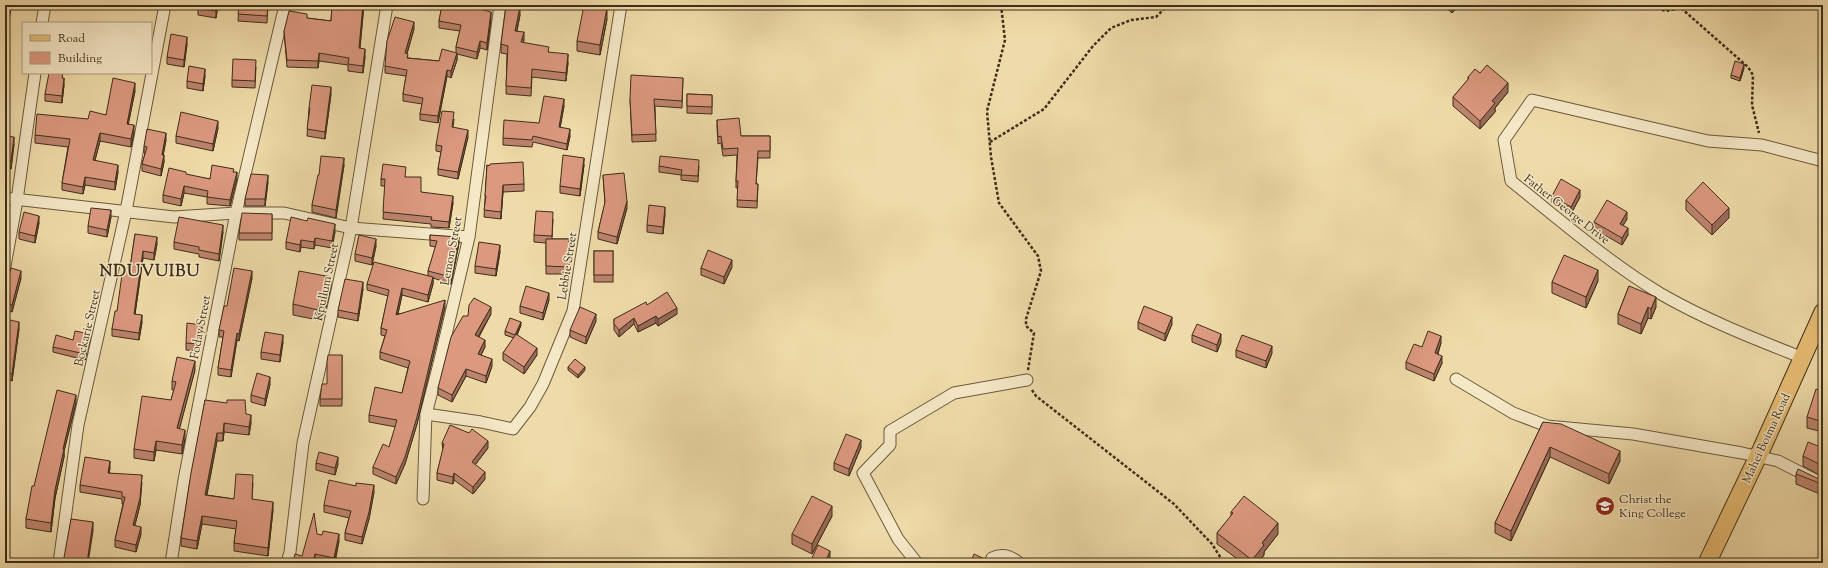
<svg xmlns="http://www.w3.org/2000/svg" width="1828" height="568" font-family="'Sorts Mill Goudy',serif">
<style>
.lines{fill:none;stroke-linecap:round;stroke-linejoin:round}
.street-casing{stroke:#6a593d;stroke-width:13}
.primary-casing{stroke:#3e2e19;stroke-width:19}
.path{stroke:#3e2e19;stroke-width:2.5;stroke-dasharray:3 2;stroke-linecap:butt}
.street{stroke:#f5e8c7;stroke-width:11}
.primary{stroke:#e8be74;stroke-width:17}
.wall{fill:#bd846e;stroke:#3e2e19}
.shaded-wall{fill:#9a6b5a;stroke:#3e2e19}
.building{fill:#dc9980;stroke:#3e2e19}
.labels{text-anchor:middle;stroke-width:3;stroke-linejoin:round;paint-order:stroke}
.street-label{font-size:12px;fill:#3e2e19;stroke:#f5e8c7}
.poi-label{font-size:12px;fill:#3e2e19;stroke:#f5e8c7;text-anchor:start}
.district-label{font-size:16px;font-weight:bold;letter-spacing:1px;fill:#3e2e19;stroke:#f5e8c7}
</style>
<rect width="100%" height="100%" fill="#efdba9"/>
<filter id="stains"><feTurbulence type="fractalNoise" baseFrequency=".005" numOctaves="4"/><feColorMatrix values="0 0 0 0 .2 0 0 0 0 .09 0 0 0 0 .02 0 0 0 .5 -.17"/></filter>
<radialGradient id="worn" r=".72"><stop offset=".6" stop-color="#630" stop-opacity="0"/><stop offset="1" stop-color="#630" stop-opacity=".3"/></radialGradient>
<g class="lines">
<defs>
<g id="street">
<path d="M42 23 45 5"/>
<path d="M5 198 174 217 236 213H284L351 228 469 237"/>
<path d="M5 266 17 200 35 73"/>
<path d="M1803 358C1755 339 1706 320 1661 294 1608 262 1560 220 1511 181L1504 140 1532 100 1708 141 1762 145 1823 161"/>
<path d="M1456 379 1513 413 1547 426 1633 434 1742 453 1778 461 1823 484"/>
<path d="M426 414 481 422 513 429 530 407 543 384 573 311 621 5"/>
<path d="M423 499 426 414 440 360 469 237 500 5"/>
<path d="M59 563 78 425 126 211 165 5"/>
<path d="M171 563 184 480 236 213 285 5"/>
<path d="M287 563 290 552 303 443 351 228 387 5"/>
<path d="M917 563 898 539 863 473 890 445V431L954 393 1027 380"/>
<path d="M990 563 992 558C1002 553 1011 556 1019 563"/>
</g>
<path id="primary" d="M1707 563 1762 448 1823 312"/>
</defs>
<!-- street casing -->
<use href="#street" class="street-casing"/>
<!-- primary casing -->
<use href="#primary" class="primary-casing"/>
<!-- path -->
<g class="path">
<path d="M1001 5 1005 40 987 111 991 157 999 203 1038 256 1041 271 1026 319V326L1034 333 1028 370"/>
<path d="M1653 5 1665 11 1681 8 1748 67 1753 75 1752 105 1759 133"/>
<path d="M990 142 1044 109 1093 46 1111 28 1131 20 1156 17 1168 5"/>
<path d="M1032 390 1036 396 1174 504 1212 544 1224 563"/>
</g>
<!-- street -->
<use href="#street" class="street"/>
<!-- primary -->
<use href="#primary" class="primary"/>
</g>
<!-- wall -->
<g class="wall">
<path d="M5 5H11L8 27H5Z"/>
<path d="M218 5 216 18 198 15V8Z"/>
<path d="M239 5H268L267 23 238 21Z"/>
<path d="M332 5H364L360 48 365 57 363 73 348 71V65L319 61 318 68 287 67 284 31 307 18 331 21Z"/>
<path d="M437 5H483L481 10 491 19 487 50 480 48 477 59 457 54V60L451 78 447 76 438 123 420 120V114L422 104 403 101V94L406 76 385 73V66L414 29 407 54 408 58 439 61 456 53V47L460 31 439 28V21L442 6Z"/>
<path d="M1443 5H1459L1452 13Z"/>
<path d="M520 15 517 31 524 40 523 43 549 52 568 63 566 81 532 77 531 96 506 94 507 54 501 53V44Z"/>
<path d="M607 19 600 55 577 51V41Z"/>
<path d="M187 44 184 67 167 64V57Z"/>
<path d="M256 67 255 88 232 87V80Z"/>
<path d="M1744 68 1740 81 1731 78V75Z"/>
<path d="M1480 73 1508 92 1495 108V112L1480 129 1453 106V97L1468 80V77Z"/>
<path d="M205 76 203 91 187 88V81Z"/>
<path d="M63 78 64 85 62 103 45 101V94Z"/>
<path d="M683 78 682 108 655 106 656 141 632 142 630 99Z"/>
<path d="M135 91 128 124 134 133 131 147 100 141 95 160 118 172 115 190 85 185 83 194 62 190V183L68 147 35 143V135L106 115Z"/>
<path d="M331 94 325 139 307 136 309 108Z"/>
<path d="M687 94 712 95V114L687 113Z"/>
<path d="M564 106 560 127 570 136 567 150 533 142 532 147 503 145V138L539 123Z"/>
<path d="M454 119 453 128 468 137 458 179 438 175V169L441 152 436 151V145Z"/>
<path d="M717 120 741 136H770V158H758L756 184H758L757 208 737 207 738 188H736V181L737 155 723 156 721 143 718 144 717 127Z"/>
<path d="M218 128 213 151 176 143V136Z"/>
<path d="M5 136 14 144 11 169 5 168Z"/>
<path d="M166 140 163 155 164 162 161 176 142 171V164L145 154 144 153V146Z"/>
<path d="M344 165 336 218 312 212V205L319 175Z"/>
<path d="M487 165 524 184V191L503 192 501 219 484 217Z"/>
<path d="M584 165 580 196 560 193V186Z"/>
<path d="M659 166H699L698 182 681 180V175L659 172Z"/>
<path d="M234 172 237 179 230 206 207 204V197L184 193 181 206 163 202V195L186 175 210 179Z"/>
<path d="M603 175 627 208 617 244 598 239V232L605 203Z"/>
<path d="M406 177 421 192 453 203 449 228 431 227V224L383 219 385 186H381V179Z"/>
<path d="M268 182 265 206H245V199Z"/>
<path d="M1552 196 1580 197 1571 214 1552 203Z"/>
<path d="M1686 200 1729 218 1712 235 1686 210Z"/>
<path d="M272 214V240H239V233Z"/>
<path d="M665 214 663 234 647 232V225Z"/>
<path d="M111 217 107 237 88 233V226Z"/>
<path d="M553 219 552 239H569V274H546V243L534 242V235Z"/>
<path d="M1627 219 1623 225 1628 235 1622 245 1594 229V222Z"/>
<path d="M39 223 35 243 19 239V232Z"/>
<path d="M223 232 219 261 199 257V254L174 249V242Z"/>
<path d="M335 232 332 248 315 245 314 249 301 247 300 252 286 249V242Z"/>
<path d="M135 234 157 244 154 260 143 258 135 314 142 322 139 340 112 336V329L117 311 130 268Z"/>
<path d="M430 235 459 243 451 284 433 278V284L428 302 402 295 398 314 445 307 417 424 405 464 396 484 373 474V467L389 447 396 427 369 422V415L402 393 408 368 380 359V352L385 336 381 335V328L388 296 367 290V284L428 276V271L436 247 430 246Z"/>
<path d="M376 246 372 265 355 261V254Z"/>
<rect x="594" y="251" width="19" height="31"/>
<path d="M500 252 496 276 475 273V266Z"/>
<path d="M732 267 724 284 701 275V268Z"/>
<path d="M21 278 12 312 5 310V291Z"/>
<path d="M252 278 239 341 237 340 231 377 218 375V368L223 337H219V330L227 306Z"/>
<path d="M1598 281 1586 308 1552 293V282Z"/>
<path d="M1629 286 1656 307 1651 319 1648 318 1641 334 1618 324V314Z"/>
<path d="M331 287 324 315 319 314 318 320 293 315V304Z"/>
<path d="M363 289 358 321 338 317V310Z"/>
<path d="M549 300 543 320 520 313V306Z"/>
<path d="M647 305 677 314 658 326 656 323 638 332 634 324 619 337 614 330V319Z"/>
<path d="M491 314 479 337 485 347 481 355 492 366 486 383 466 376 452 402 438 395V388L468 316Z"/>
<path d="M5 319 19 329 12 381 5 379Z"/>
<path d="M596 321 586 344 570 337V330Z"/>
<path d="M1138 322 1172 324 1165 341 1138 329Z"/>
<path d="M521 325 517 335 537 355 524 374 503 360V353L514 338 505 335V331Z"/>
<path d="M202 332 200 351 186 350V343Z"/>
<path d="M1192 335 1221 342 1217 352 1192 342Z"/>
<path d="M73 340H90L85 360 53 352V347Z"/>
<path d="M283 342 280 362 261 359V352Z"/>
<path d="M1441 343 1438 354 1442 363 1434 381 1406 369V362L1422 347Z"/>
<path d="M1236 350 1272 353 1266 368 1236 357Z"/>
<path d="M342 355V406H320V399L327 384Z"/>
<path d="M568 367 585 370 578 378 568 370Z"/>
<path d="M195 370 179 429 185 439 182 454 156 450 154 461 134 458V449L171 400 174 390H172V381Z"/>
<path d="M270 384 265 406 251 402V395Z"/>
<path d="M1823 391V432L1807 428V417Z"/>
<path d="M205 400 246 414 251 423 249 435 224 432 223 441H217L207 495 234 499 253 483 252 499 273 510 268 556 234 551V543L236 529 202 524 197 549 181 546V538Z"/>
<path d="M76 403 64 451V457L55 498 51 532 26 528V519L34 486Z"/>
<path d="M1543 422 1620 461 1609 484 1550 457 1511 541 1495 533V523Z"/>
<path d="M442 443 488 448 475 465 485 479 473 494 454 480 453 484 437 480V473L443 450Z"/>
<path d="M861 447 849 476 834 470V463Z"/>
<path d="M1823 448V477L1803 466V456Z"/>
<path d="M316 463 338 464 335 475 316 470Z"/>
<path d="M110 468 109 473 142 482 140 505 135 525 141 534 136 552 115 547V540L123 504H122V499L80 492V485Z"/>
<path d="M1796 474 1823 481V491L1822 495 1796 484Z"/>
<path d="M374 492 369 519 362 544 345 540V533L349 518 324 512V505Z"/>
<path d="M1231 512 1278 534 1264 552V555L1258 563H1243L1217 544V533L1231 516Z"/>
<path d="M832 516 812 554 792 544V534Z"/>
<path d="M339 541 335 563H326L315 561V563H293L302 556Z"/>
<path d="M830 558 828 563H811V560Z"/>
</g>
<!-- shaded-wall -->
<g class="shaded-wall">
<path d="M10 5H11V8L8 27V20Z"/>
<path d="M217 5H218L216 18V11Z"/>
<path d="M363 5H364L359 56V48Z"/>
<path d="M481 5H483L480 16V9Z"/>
<path d="M1452 5H1459L1452 13Z"/>
<path d="M520 7V15L515 39V31Z"/>
<path d="M607 8V19L600 55V45Z"/>
<path d="M491 12V19L487 50V43Z"/>
<path d="M414 22V29L405 60V53Z"/>
<path d="M524 32V40L521 51V42Z"/>
<path d="M187 37V44L184 67V60Z"/>
<path d="M480 41V48L477 59V52Z"/>
<path d="M365 49V57L363 73V66Z"/>
<path d="M319 53V61L318 68V61Z"/>
<path d="M457 53V60L451 78V71Z"/>
<path d="M568 54V63L566 81V73Z"/>
<path d="M1744 64V68L1740 81V78Z"/>
<path d="M205 69V76L203 91V84Z"/>
<path d="M447 70V76L438 123V116Z"/>
<path d="M64 78V85L62 103V96Z"/>
<path d="M135 83V91L127 131V124Z"/>
<path d="M1508 83V92L1495 108V112L1480 129V121L1492 101Z"/>
<path d="M331 87V94L325 139V132Z"/>
<path d="M564 99V106L559 134V127Z"/>
<path d="M218 121V128L213 151V144Z"/>
<path d="M134 125V133L131 147V139Z"/>
<path d="M570 129V136L567 150V144Z"/>
<path d="M468 130V137L458 179V172Z"/>
<path d="M100 133V141L93 168V160Z"/>
<path d="M166 133V140L162 162V155Z"/>
<path d="M14 137V144L11 169V161Z"/>
<path d="M164 155V162L161 176V169Z"/>
<path d="M344 158V165L336 218V210Z"/>
<path d="M584 158V165L580 196V189Z"/>
<path d="M118 165V172L115 190V182Z"/>
<path d="M237 172V179L230 206V200Z"/>
<path d="M268 175V182L265 206V199Z"/>
<path d="M85 177V185L83 194V187Z"/>
<path d="M503 185V192L501 219V212Z"/>
<path d="M184 186V193L181 206V199Z"/>
<path d="M1580 190V197L1571 214V207Z"/>
<path d="M453 196V203L449 228V222Z"/>
<path d="M627 201V208L617 244V237Z"/>
<path d="M665 207V214L663 234V227Z"/>
<path d="M1729 208V218L1712 235V225Z"/>
<path d="M111 210V217L107 237V230Z"/>
<path d="M1627 212V219L1620 231V224Z"/>
<path d="M39 216V223L35 243V236Z"/>
<path d="M335 224V232L332 248V241Z"/>
<path d="M223 225V232L219 261V254Z"/>
<path d="M1628 228V235L1622 245V238Z"/>
<path d="M157 237V244L154 260V253Z"/>
<path d="M459 237V243L451 284V277Z"/>
<path d="M315 238V245L314 249V242Z"/>
<path d="M376 239V246L372 265V258Z"/>
<path d="M301 240V247L300 252V245Z"/>
<path d="M500 245V252L496 276V269Z"/>
<path d="M143 251V258L134 321V314Z"/>
<path d="M732 260V267L724 284V277Z"/>
<path d="M1598 270V281L1586 308V297Z"/>
<path d="M21 271V278L12 312V305Z"/>
<path d="M252 271V278L239 341V334Z"/>
<path d="M331 277V287L324 315V304Z"/>
<path d="M433 277V284L428 302V295Z"/>
<path d="M363 282V289L358 321V314Z"/>
<path d="M402 288V295L396 322V315Z"/>
<path d="M549 293V300L543 320V313Z"/>
<path d="M1656 297V307L1651 319V309Z"/>
<path d="M445 300V307L417 424 405 464 396 484V477Z"/>
<path d="M319 303V314L318 320V310Z"/>
<path d="M491 307V314L475 342V335Z"/>
<path d="M1648 307V318L1641 334V324Z"/>
<path d="M677 308V314L658 326V319Z"/>
<path d="M596 314V321L586 344V337Z"/>
<path d="M142 315V322L139 340V333Z"/>
<path d="M656 316V323L638 332V326Z"/>
<path d="M1172 317V324L1165 341V334Z"/>
<path d="M634 318V324L619 337V330Z"/>
<path d="M19 322V329L12 381V374Z"/>
<path d="M521 322V325L516 338V335Z"/>
<path d="M202 325V332L200 351V344Z"/>
<path d="M237 333V340L231 377V370Z"/>
<path d="M90 334V340L85 360V354Z"/>
<path d="M1221 334V342L1217 352V345Z"/>
<path d="M283 335V342L280 362V355Z"/>
<path d="M1441 336V343L1435 360V353Z"/>
<path d="M485 340V347L478 361V354Z"/>
<path d="M1272 346V353L1266 368V361Z"/>
<path d="M537 348V355L524 374V367Z"/>
<path d="M1442 356V363L1434 381V374Z"/>
<path d="M492 359V366L486 383V376Z"/>
<path d="M195 361V370L177 438V428Z"/>
<path d="M585 367V370L578 378V375Z"/>
<path d="M466 369V376L452 402V395Z"/>
<path d="M270 377V384L265 406V399Z"/>
<path d="M9 393V400L5 411V404Z"/>
<path d="M76 395V403L64 451V457L55 498 51 532V523L55 490 63 449Z"/>
<path d="M251 415V423L249 435V427Z"/>
<path d="M224 423V432L223 441V433Z"/>
<path d="M185 430V439L182 454V445Z"/>
<path d="M217 433V441L205 503V495Z"/>
<path d="M861 440V447L849 476V469Z"/>
<path d="M156 441V450L154 461V452Z"/>
<path d="M488 441V448L472 469V462Z"/>
<path d="M1550 447V457L1511 541V531Z"/>
<path d="M1620 451V461L1609 484V474Z"/>
<path d="M338 457V464L335 475V468Z"/>
<path d="M110 461V468L108 480V473Z"/>
<path d="M485 472V479L473 494V487Z"/>
<path d="M454 473V480L453 484V477Z"/>
<path d="M142 475 140 505 133 532V525Z"/>
<path d="M1823 481V491L1822 495V484Z"/>
<path d="M374 485V492L369 519 362 544V537Z"/>
<path d="M273 502V510L268 556V548Z"/>
<path d="M832 506V516L812 554V544Z"/>
<path d="M202 516V524L197 549V541Z"/>
<path d="M93 522V531L88 563H87Z"/>
<path d="M1278 523V534L1264 552V555L1258 563H1252V560L1262 543Z"/>
<path d="M141 527V534L136 552V545Z"/>
<path d="M339 534V541L334 563V558Z"/>
<path d="M830 551V558L828 563H825Z"/>
<path d="M315 554V563H313Z"/>
</g>
<!-- building -->
<g class="building">
<path d="M5 5H10L8 20H5Z"/>
<path d="M198 5H217L216 11 198 8Z"/>
<path d="M239 5H268L267 16 238 14Z"/>
<path d="M332 5H363L359 48 365 49 363 66 348 64 349 58 319 53 318 61 287 60 284 31 289 11 307 14V18L331 21Z"/>
<path d="M442 5H481L480 9 491 12 487 43 480 41 477 52 456 47 461 25 439 21Z"/>
<path d="M506 5H511L520 7 515 31 524 32 521 42 549 47 548 52 568 54 566 73 532 69 531 88 506 86 508 46 501 44Z"/>
<path d="M584 5H590L607 8 600 45 577 41Z"/>
<path d="M395 17 414 22 405 53 408 54 407 58 439 61 442 49 457 53 451 71 447 70 438 116 420 114 423 98 403 94 407 70 385 66 387 41Z"/>
<path d="M171 34 187 37 184 60 167 57Z"/>
<path d="M233 59 256 60 255 81 232 80Z"/>
<path d="M1735 61 1744 64 1740 78 1731 75Z"/>
<path d="M1487 65 1508 83 1492 101 1495 103 1480 121 1453 97 1469 78 1468 77 1475 69 1480 73Z"/>
<path d="M189 66 205 69 203 84 187 81Z"/>
<path d="M49 73H63L62 78H64L62 96 45 94Z"/>
<path d="M631 75 683 78 682 101 654 99 656 134 632 135 630 99Z"/>
<path d="M113 78 135 83 127 124 134 125 131 139 100 133 93 160 118 165 115 182 85 177 83 187 62 183 70 139 35 135 37 114 88 119 90 111 106 115Z"/>
<path d="M312 85 331 87 325 132 307 129 310 108H309Z"/>
<path d="M687 94 712 95V107L687 106Z"/>
<path d="M544 96 564 99 559 127 570 129 567 144 533 136 532 140 503 138 504 120 539 123Z"/>
<path d="M442 111 454 112 452 127 468 130 458 172 438 169 442 146 436 145Z"/>
<path d="M181 112 218 121 213 144 176 136Z"/>
<path d="M739 118 741 136H770V151H758L756 184H758L757 201 737 200 738 181H736L738 148 723 149 721 136 718 137 717 120Z"/>
<path d="M147 129 166 133 162 155H164L161 169 142 164 147 147 144 146Z"/>
<path d="M5 136 14 137 11 161H5Z"/>
<path d="M563 155 584 158 580 189 560 186Z"/>
<path d="M321 156 344 158 336 210 312 205 318 175H319Z"/>
<path d="M660 156 699 160 698 176 681 175 682 170 659 166Z"/>
<path d="M523 162 524 184 503 185 501 212 484 210 486 196H485L487 165 489 166 490 164Z"/>
<path d="M383 164 406 167 405 177H421V192L453 196 449 222 431 220 432 217 383 212 385 179H381Z"/>
<path d="M212 165 234 169 233 172H237L230 200 207 197 208 191 184 186 181 199 163 195 169 168 186 172V174L210 179Z"/>
<path d="M624 173 627 201 617 237 598 232 605 202 603 175Z"/>
<path d="M251 174 268 175 265 199H245Z"/>
<path d="M1561 179 1580 190 1571 207 1552 196Z"/>
<path d="M1703 182 1729 208 1712 225 1686 200Z"/>
<path d="M1607 200 1627 212 1620 224 1628 228 1622 238 1594 222Z"/>
<path d="M649 205 665 207 663 227 647 225Z"/>
<path d="M91 208 111 210 107 230 88 226Z"/>
<path d="M536 211 553 212 552 236 534 235Z"/>
<path d="M24 212 39 216 35 236 19 232Z"/>
<path d="M242 213 272 214V233H239Z"/>
<path d="M179 217 223 225 219 254 199 250V247L174 242Z"/>
<path d="M291 217 307 221 308 218 335 224 332 241 315 238 314 242 301 240 300 245 286 242Z"/>
<path d="M135 234 157 237 154 253 143 251 134 314 142 315 139 333 112 329 115 311H117L123 267 130 268Z"/>
<path d="M359 235 376 239 372 258 355 254Z"/>
<path d="M430 235 459 237 451 277 428 271 437 241 430 240Z"/>
<path d="M546 239H569V267L546 266Z"/>
<path d="M479 242 500 245 496 269 475 266Z"/>
<path d="M708 250 732 260 724 277 701 268Z"/>
<rect x="594" y="251" width="19" height="24"/>
<path d="M1564 255 1598 270 1586 297 1552 282Z"/>
<path d="M374 262 433 277 428 295 402 288 396 315 445 300 417 417 405 457 396 477 373 467 383 444 389 447 397 420 369 415 375 387 402 393 410 361 380 352 387 330 381 328 389 290 367 284Z"/>
<path d="M11 268 21 271 12 305 5 303V291Z"/>
<path d="M234 268 252 271 239 334 237 333 231 370 218 368 224 331 219 330 224 306H227Z"/>
<path d="M299 271 331 277 324 304 319 303 318 310 293 304Z"/>
<path d="M345 279 363 282 358 314 338 310Z"/>
<path d="M526 286 549 293 543 313 520 306Z"/>
<path d="M1629 286 1656 297 1651 309 1648 307 1641 324 1618 314Z"/>
<path d="M667 292 677 308 658 319 656 316 638 326 634 318 619 330 614 324V319L646 302 647 305Z"/>
<path d="M474 298 491 307 475 335 485 340 478 354 492 359 486 376 466 369 452 395 438 388 451 337 463 316H468L469 305Z"/>
<path d="M1144 306 1172 317 1165 334 1138 322Z"/>
<path d="M580 307 596 314 586 337 570 330Z"/>
<path d="M510 318 521 322 515 335 505 331Z"/>
<path d="M5 319 19 322 12 374 5 372Z"/>
<path d="M187 323 202 325 200 344 186 343Z"/>
<path d="M1197 324 1221 334 1217 345 1192 335Z"/>
<path d="M75 331 90 334 85 354 53 347 56 335 73 340Z"/>
<path d="M1428 331 1441 336 1435 353 1442 356 1434 374 1406 362 1414 344 1422 347Z"/>
<path d="M265 332 283 335 280 355 261 352Z"/>
<path d="M516 334 537 348 524 367 503 353Z"/>
<path d="M1242 335 1272 346 1266 361 1236 350Z"/>
<path d="M328 355H342V399H320L322 384H327V362Z"/>
<path d="M177 357 195 361 177 428 185 430 182 445 156 441 154 452 134 449 142 396 171 400 176 382 172 381Z"/>
<path d="M575 359 585 367 578 375 568 367Z"/>
<path d="M257 373 270 377 265 399 251 395Z"/>
<path d="M1816 389 1823 391V422L1807 417Z"/>
<path d="M57 390 76 395 63 449H64L55 490 51 523 26 519 32 486H34Z"/>
<path d="M5 392 9 393 5 404Z"/>
<path d="M205 400 227 403V400H245L246 414 251 415 249 427 224 423 223 433H217L205 495 234 499 236 474 253 475 252 499 273 502 268 548 234 543 237 521 202 516 197 541 181 538 191 473Z"/>
<path d="M1543 422 1561 424 1620 451 1609 474 1550 447 1511 531 1495 523Z"/>
<path d="M450 425 469 433 472 429 488 441 472 462 485 472 473 487 454 473 453 477 437 473 444 444 442 443Z"/>
<path d="M846 434 861 440 849 469 834 463Z"/>
<path d="M1808 442 1823 448V466L1803 456Z"/>
<path d="M319 452 338 457 335 468 316 463Z"/>
<path d="M85 457 110 461 108 473 142 475 140 498 133 525 141 527 136 545 115 540 125 497H122V492L80 485Z"/>
<path d="M1798 469 1823 481 1822 484 1796 474Z"/>
<path d="M329 480 356 486V483L374 485 369 512 362 537 345 533 351 511 324 505Z"/>
<path d="M812 496 832 506 812 544 792 534Z"/>
<path d="M1244 496 1278 523 1262 543 1264 545 1252 560 1217 533 1233 513 1231 512Z"/>
<path d="M314 513 317 534 322 535 323 531 339 534 334 558 315 554 313 563H293L295 554 302 556Z"/>
<path d="M71 519 93 522 87 563H63Z"/>
<path d="M818 545 830 551 825 563H817L811 560Z"/>
<path d="M974 554 993 563H970Z"/>
<path d="M23 560 34 563H22Z"/>
</g>
<!-- icons -->
<defs>
<symbol id="university-disc" viewBox="-11 -11 22 22"><circle r="9.5" fill="#8f2418" stroke="#f5e8c7"/><path d="M0-5L7-2L0 1L-7-2ZM-4 1L0 2.5L4 1V4Q0 6-4 4Z" fill="#fff"/></symbol>
</defs>
<g fill-rule="evenodd">
<use href="#university-disc" x="1594" y="495" width="22" height="22"/>
</g>
<g class="labels">
<!-- street labels -->
<g class="street-label">
<text transform="translate(1567 209) rotate(38)" y="4">Father George Drive</text>
<text transform="translate(451 251) rotate(-79)" y="4">Lemon Street</text>
<text transform="translate(567 266) rotate(-81)" y="4">Lebbie Street</text>
<text transform="translate(326 282) rotate(-78)" y="4">Kpullum Street</text>
<text transform="translate(200 327) rotate(-79)" y="4">Foday Street</text>
<text transform="translate(87 328) rotate(-77)" y="4">Bockarie Street</text>
<text transform="translate(1766 438) rotate(-65)" y="4">Mahei Boima Road</text>
</g>
<!-- poi labels -->
<g class="poi-label">
<text x="1619" y="503">Christ the<tspan x="1619" dy="14">King College</tspan></text>
</g>
<!-- district labels -->
<g class="district-label">
<text x="150" y="276">NDUVUIBU</text>
</g>
</g>
<!-- margin -->
<rect width="1828" height="568" fill="none" stroke="#efdba9" stroke-width="20"/>
<rect x="6" y="6" width="1816" height="556" fill="none" stroke="#3e2e19" stroke-width="2"/>
<rect x="10" y="10" width="1808" height="548" fill="none" stroke="#3e2e19"/>
<!-- legend -->
<rect x="22" y="22" width="130" height="52" fill="#f5e8c7" stroke="#ac9e81"/>
<rect x="30" y="35" width="20" height="6" fill="#e8be74" stroke="#ac9e81"/>
<text x="58" y="42" font-size="12" fill="#3e2e19">Road</text>
<rect x="30" y="52" width="20" height="12" fill="#dc9980" stroke="#ac9e81"/>
<text x="58" y="62" font-size="12" fill="#3e2e19">Building</text>
<rect width="100%" height="100%" filter="url(#stains)"/>
<rect width="100%" height="100%" fill="url(#worn)"/>
</svg>
